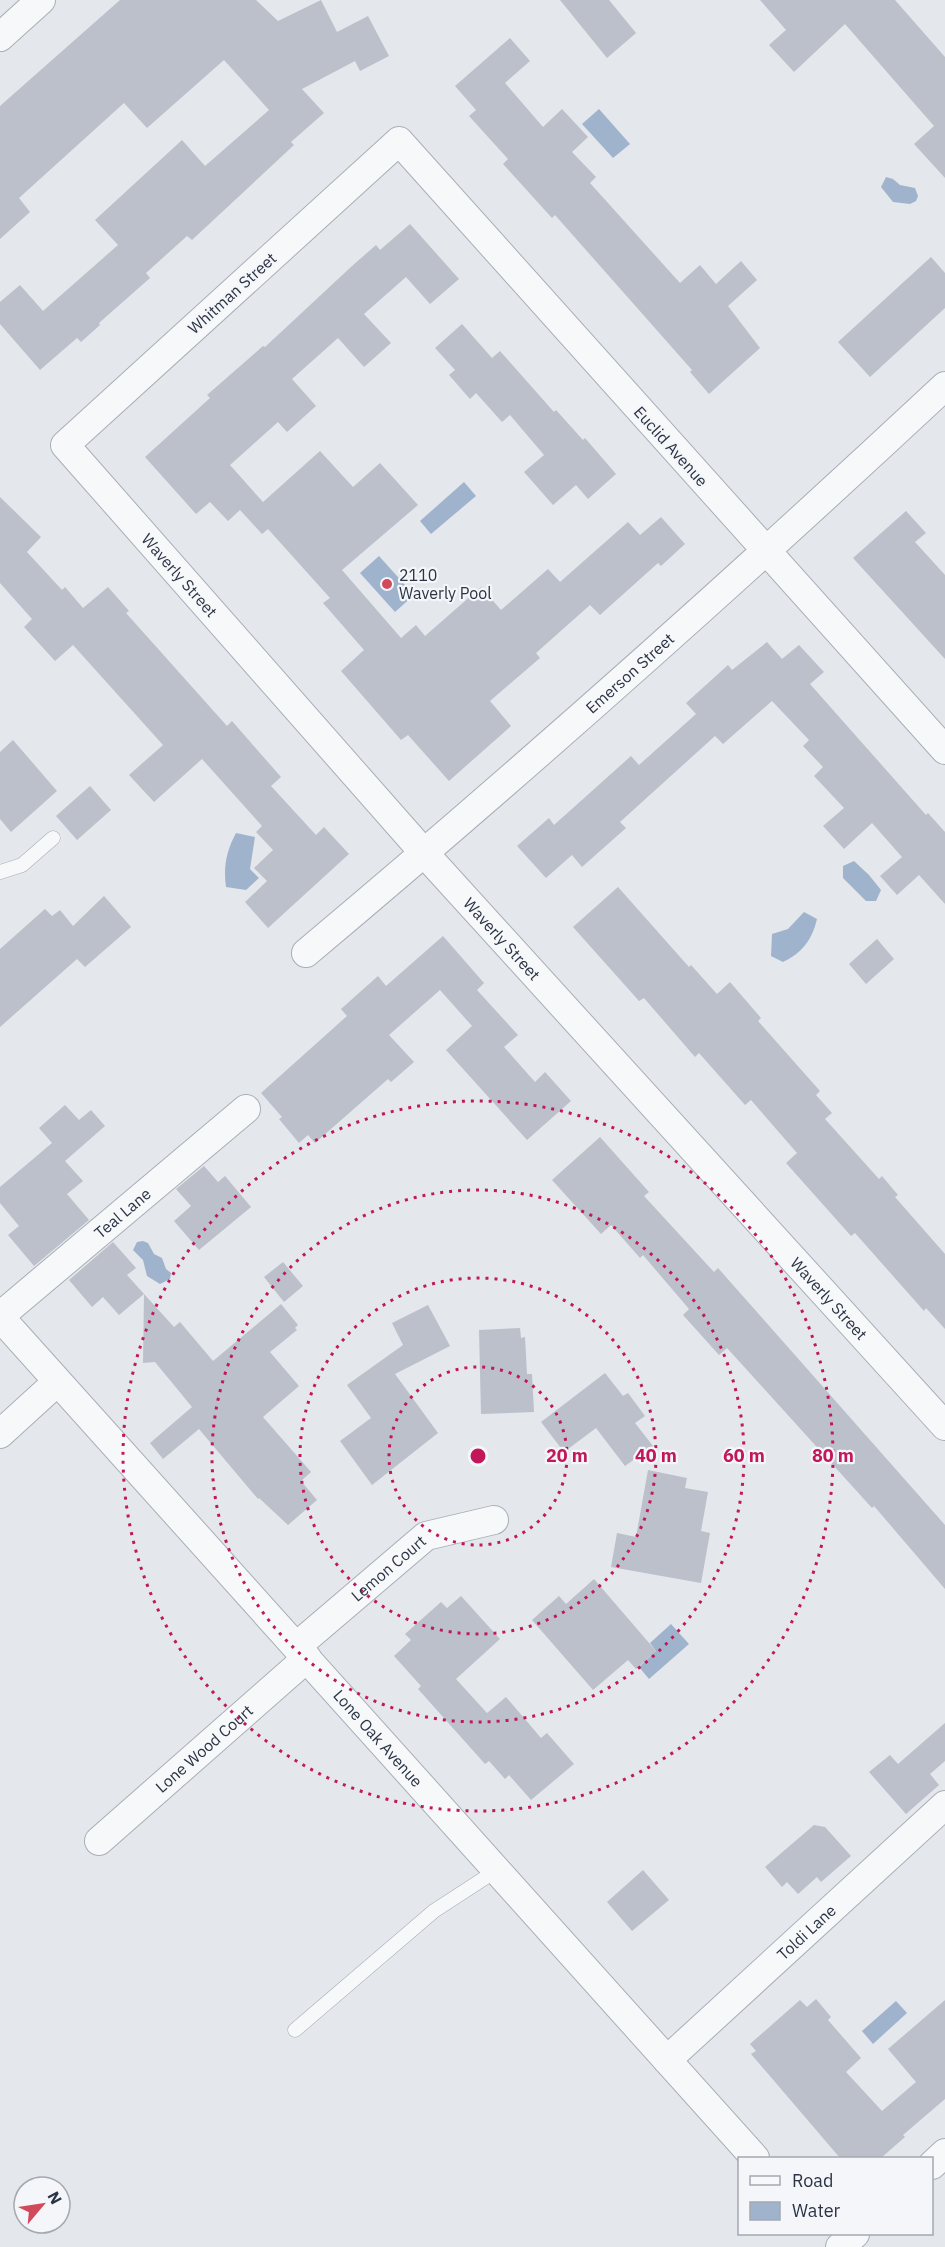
<svg xmlns="http://www.w3.org/2000/svg" width="945" height="2247" font-family="'IBM Plex Sans',sans-serif">
<style>
.water{fill:#9fb4cc}
.building{fill:#bbc0ca}
.lines{fill:none;stroke-linecap:round;stroke-linejoin:round}
.service-casing{stroke:#a9aeb7;stroke-width:15}
.minor-casing{stroke:#a9aeb7;stroke-width:30}
.service{stroke:#f7f8fa;stroke-width:14}
.minor{stroke:#f7f8fa;stroke-width:28}
.ring{fill:none;stroke:#c2185b;stroke-width:3;stroke-dasharray:3 6}
.poi-dot{fill:#d1495b;stroke:#f4f6f9;stroke-width:2}
.labels{text-anchor:middle;stroke-width:4.5;stroke-linejoin:round;paint-order:stroke}
.street-label{font-size:16px;fill:#2b3445;stroke:#f4f6f9}
.poi-label{font-size:16px;fill:#2b3445;stroke:#f4f6f9;text-anchor:start}
.centre{fill:#c2185b;stroke:#f4f6f9;stroke-width:3}
.ring-label{font-size:18px;text-anchor:middle;font-weight:bold;fill:#c2185b;stroke:#f4f6f9;stroke-width:4.5;stroke-linejoin:round;paint-order:stroke}
</style>
<rect width="100%" height="100%" fill="#e4e7ec"/>
<!-- water -->
<g class="water">
<path d="M599 109 630 144 613 158 582 124Z"/>
<path d="M886 177 893 179 900 185 915 188 918 196 916 201 910 204 893 202 881 187Z"/>
<path d="M464 482 476 496 431 534 420 521Z"/>
<path d="M379 556 414 595 395 612 360 573Z"/>
<path d="M236 833 255 837 250 869 259 878 246 890 226 887C223 866 227 850 236 833Z"/>
<path d="M854 861 869 875 881 890 876 901H866L843 878V866Z"/>
<path d="M804 912 817 919C812 940 802 953 783 962L771 956 772 934 788 929Z"/>
<path d="M143 1241 148 1243 154 1254 162 1258 166 1269 171 1273 170 1279 160 1284 147 1276 143 1260 133 1250 137 1242Z"/>
<path d="M671 1624 689 1644 649 1679 639 1667 656 1651 650 1643Z"/>
<path d="M896 2001 907 2013 873 2044 862 2031Z"/>
</g>
<!-- building -->
<g class="building">
<path d="M120 0H256L278 21 321 0 337 32 368 16 389 56 360 71 355 61 302 89 324 113 291 142 294 145 192 240 187 236 146 273 150 278 99 323 100 325 81 342 77 338 40 370 0 324V302L20 285 43 311 118 245 95 220 182 140 205 166 269 110 224 60 147 128 124 103 19 198 30 212 0 239V106Z"/>
<path d="M560 0H609L636 33 607 58Z"/>
<path d="M760 0H895L945 57V178L914 144 934 126 845 24 794 72 769 45 786 30Z"/>
<path d="M510 38 530 61 505 83 543 127 562 109 588 137 572 152 596 177 590 183 680 283 700 265 716 284 741 261 757 280 728 306 760 348 709 394 690 372 692 370 555 215 552 218 503 164 508 159 469 116 476 110 455 86Z"/>
<path d="M410 224 459 279 430 304 406 277 364 314 391 343 364 367 338 338 292 379 316 406 287 432 278 422 230 465 263 502 320 451 353 487 380 463 418 505 342 570 401 638 416 625 425 636 481 587 501 610 548 569 560 582 628 522 640 535 661 517 685 544 661 566 658 563 600 615 590 605 536 653 540 658 490 701 511 726 449 781 408 735 401 740 341 671 364 650 323 603 330 598 268 529 262 534 240 510 228 521 210 502 196 514 145 457 210 398 207 395 263 346 265 347 352 266 376 245 380 250Z"/>
<path d="M931 257 945 273V308L870 377 838 342Z"/>
<path d="M462 324 492 358 500 351 554 412 556 410 583 440 585 438 616 474 588 499 576 485 553 505 524 472 544 455 510 415 502 422 476 393 470 399 449 375 455 370 435 348Z"/>
<path d="M0 497 41 537 27 552 62 590 65 587 83 608 108 587 129 611 126 613 227 726 232 721 281 777 271 786 316 835 324 827 349 854 268 928 245 902 267 881 254 868 273 850 256 832 262 826 202 759 154 802 129 775 163 745 73 645 55 661 24 627 32 619 0 583Z"/>
<path d="M906 511 926 533 915 542 945 575V659L853 558Z"/>
<path d="M767 642 782 659 799 645 824 672 810 684 926 815 928 813 945 832V904L919 875 897 895 880 876 902 857 872 823 844 849 823 826 844 808 814 776 823 767 803 746 809 740 772 701 723 744 715 736 620 822 626 828 582 867 572 855 546 878 517 846 549 818 554 825 631 756 639 765 696 714 686 703 728 665 732 670Z"/>
<path d="M13 740 57 791 11 832 0 819V752Z"/>
<path d="M90 786 111 810 77 840 56 816Z"/>
<path d="M618 887 689 967 691 965 717 994 730 982 761 1018 758 1021 820 1091 816 1095 832 1113 825 1119 879 1179 882 1176 898 1195 895 1197 945 1254V1329L926 1308 924 1311 855 1233 851 1236 786 1163 797 1153 751 1100 745 1105 699 1053 695 1057 644 998 639 1001 573 927Z"/>
<path d="M104 896 131 927 85 967 77 959 0 1027V949L45 909 52 916 60 910 73 926Z"/>
<path d="M443 936 484 983 477 990 518 1035 504 1047 535 1082 545 1072 571 1101 527 1140 446 1050 472 1026 440 990 389 1035 414 1062 391 1082 388 1079 315 1143 308 1135 299 1143 279 1119 282 1117 261 1093 347 1016 341 1009 378 976 386 986Z"/>
<path d="M877 939 894 959 866 984 849 964Z"/>
<path d="M65 1105 79 1120 91 1110 105 1126 65 1161 83 1181 67 1194 89 1220 34 1266 8 1235 19 1226 0 1203V1187L52 1143 39 1128Z"/>
<path d="M600 1137 649 1192 644 1196 714 1272 718 1268 945 1525V1589L874 1506 872 1508 727 1348 719 1355 683 1315 689 1309 643 1255 640 1258 611 1225 601 1234 552 1180Z"/>
<path d="M204 1166 218 1182 225 1176 251 1207 199 1250 174 1221 191 1206 176 1189Z"/>
<path d="M113 1242 136 1268 127 1275 144 1294 119 1315 103 1297 92 1307 69 1280Z"/>
<path d="M283 1262 303 1286 284 1302 264 1277Z"/>
<path d="M144 1294 174 1327 180 1322 213 1361 281 1304 298 1325 295 1328 297 1330 270 1352 299 1386 263 1417 311 1472 301 1481 317 1500 288 1525 259 1498 258 1499 199 1429 163 1459 150 1443 192 1407 155 1362 143 1363Z"/>
<path d="M428 1305 450 1346 395 1374 438 1433 372 1485 340 1441 371 1418 347 1385 403 1345 392 1323Z"/>
<path d="M520 1328 521 1338 525 1337 527 1374H532L534 1412 481 1414 479 1330Z"/>
<path d="M605 1373 623 1396 628 1393 645 1416 635 1423 653 1446 625 1466 596 1428 564 1452 541 1422Z"/>
<path d="M648 1470 687 1478 685 1488 708 1492 701 1531 710 1533 701 1583 611 1567 617 1533 636 1537Z"/>
<path d="M594 1579 656 1651 636 1669 628 1660 593 1690 532 1620 559 1596 566 1604Z"/>
<path d="M461 1596 500 1639 456 1679 487 1713 506 1697 541 1738 547 1733 574 1764 531 1800 509 1775 505 1779 489 1761 485 1764 418 1689 421 1686 394 1656 411 1640 405 1634 441 1602 447 1608Z"/>
<path d="M945 1723V1761L930 1774 939 1785 906 1814 869 1772 890 1755 898 1764Z"/>
<path d="M814 1825 825 1827 851 1856 821 1882 817 1877 798 1894 787 1882 782 1887 765 1867Z"/>
<path d="M643 1870 669 1900 632 1931 607 1902Z"/>
<path d="M816 1999 831 2017 828 2020 861 2058 846 2072 882 2111 916 2082 888 2049 945 2000V2099L903 2135 905 2137 881 2158H840L751 2054 756 2051 750 2044 800 2000 807 2007Z"/>
</g>
<g class="lines">
<defs>
<g id="service">
<path d="M0 872 22 865 53 838"/>
<path d="M295 2030 434 1911 497 1870"/>
</g>
<g id="minor">
<path d="M0 37 41 0"/>
<path id="s1" d="M945 750 399 141 65 445 425 854 945 1426"/>
<path id="s2" d="M306 953C524 770 737 580 945 386"/>
<path id="s3" d="M0 1316 246 1109"/>
<path id="s4" d="M0 1317 755 2158"/>
<path d="M0 1434 57 1382"/>
<path id="s5" d="M297 1646 426 1536 494 1520"/>
<path id="s6" d="M99 1841 307 1658"/>
<path id="s7" d="M667 2060 945 1805"/>
<path d="M932 2165 945 2153"/>
<path d="M840 2247 855 2234"/>
</g>
</defs>
<!-- service casing -->
<use href="#service" class="service-casing"/>
<!-- minor casing -->
<use href="#minor" class="minor-casing"/>
<!-- service -->
<use href="#service" class="service"/>
<!-- minor -->
<use href="#minor" class="minor"/>
</g>
<!-- distance rings -->
<g class="ring">
<circle cx="478" cy="1456" r="89"/>
<circle cx="478" cy="1456" r="178"/>
<circle cx="478" cy="1456" r="266"/>
<circle cx="478" cy="1456" r="355"/>
</g>
<!-- markers -->
<circle class="poi-dot" cx="387" cy="584" r="6"/>
<g class="labels">
<!-- street labels -->
<g class="street-label">
<text transform="translate(232 293) rotate(-42)" y="6">Whitman Street</text>
<text transform="translate(671 446) rotate(48)" y="6">Euclid Avenue</text>
<text dy="6" stroke="none"><textPath href="#s1" startOffset="1443">Waverly Street</textPath></text>
<text dy="6" stroke="none"><textPath href="#s2" startOffset="428">Emerson Street</textPath></text>
<text dy="6" stroke="none"><textPath href="#s1" startOffset="1929">Waverly Street</textPath></text>
<text dy="6" stroke="none"><textPath href="#s3" startOffset="160">Teal Lane</textPath></text>
<text dy="6" stroke="none"><textPath href="#s1" startOffset="2415">Waverly Street</textPath></text>
<text dy="6" stroke="none"><textPath href="#s5" startOffset="120">Lemon Court</textPath></text>
<text dy="6" stroke="none"><textPath href="#s4" startOffset="566">Lone Oak Avenue</textPath></text>
<text dy="6" stroke="none"><textPath href="#s6" startOffset="140">Lone Wood Court</textPath></text>
<text dy="6" stroke="none"><textPath href="#s7" startOffset="189">Toldi Lane</textPath></text>
</g>
<!-- poi labels -->
<g class="poi-label">
<text x="399" y="581">2110<tspan x="399" dy="18">Waverly Pool</tspan></text>
</g>
</g>
<circle cx="478" cy="1456" r="9" class="centre"/>
<g class="ring-label">
<text x="567" y="1462">20 m</text>
<text x="656" y="1462">40 m</text>
<text x="744" y="1462">60 m</text>
<text x="833" y="1462">80 m</text>
</g>
<!-- legend -->
<rect x="738" y="2157" width="195" height="78" fill="#f4f6f9" stroke="#a4a8b1" stroke-width="1.5"/>
<rect x="750" y="2176" width="30" height="9" fill="#f7f8fa" stroke="#a4a8b1" stroke-width="1.5"/>
<text x="792" y="2187" font-size="18" fill="#2b3445">Road</text>
<rect x="750" y="2202" width="30" height="18" fill="#9fb4cc" stroke="#a4a8b1" stroke-width="1.5"/>
<text x="792" y="2217" font-size="18" fill="#2b3445">Water</text>
<!-- north arrow -->
<g transform="translate(42 2205) rotate(61)"><circle r="28" fill="#f4f6f9" stroke="#a4a8b1" stroke-width="1.5"/>
<path d="M0-4.5L10 22L0 15L-10 22Z" fill="#d1495b"/>
<text y="-9" font-size="16" font-weight="bold" text-anchor="middle" fill="#2b3445">N</text>
</g>
</svg>
